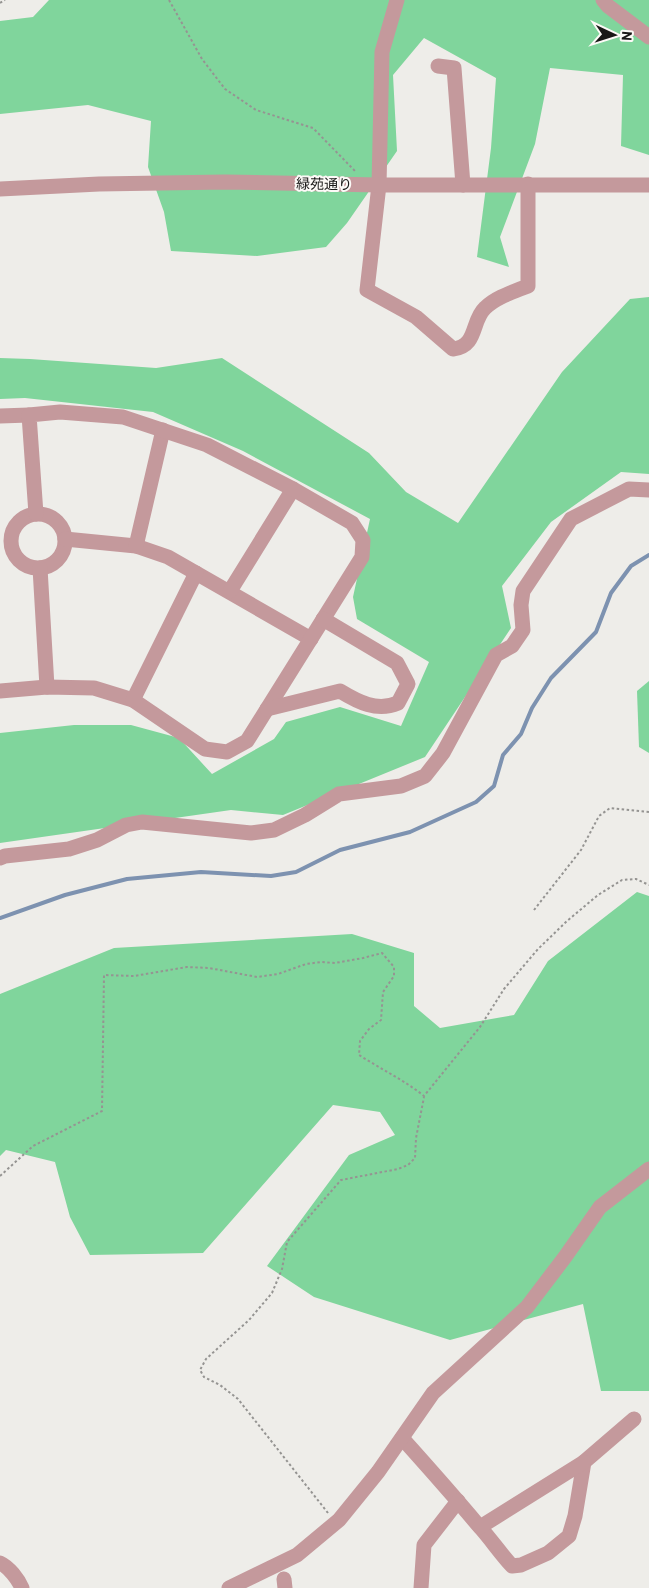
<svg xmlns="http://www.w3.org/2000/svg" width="649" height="1588" font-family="Barlow,'Noto Sans JP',sans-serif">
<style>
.forest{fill:#80d59c}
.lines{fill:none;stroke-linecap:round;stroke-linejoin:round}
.stream{stroke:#7d92b0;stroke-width:4}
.path{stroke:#959492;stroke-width:2;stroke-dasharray:2.5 2.5;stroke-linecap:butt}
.minor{stroke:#c4999c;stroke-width:15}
.labels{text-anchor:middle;stroke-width:4;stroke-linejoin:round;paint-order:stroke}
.street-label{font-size:14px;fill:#191817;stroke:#fcfaf7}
</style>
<rect width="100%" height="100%" fill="#eeede9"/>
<!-- forest -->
<g class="forest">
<path d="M49 0H649V155L621 146 623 75 550 68 535 144 500 237 509 267 477 257 491 148 496 78 424 38 393 75 397 151 347 223 326 247 257 256 171 251 164 212 148 167 151 121 88 105 0 114V21L33 17Z"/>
<path d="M649 297V474L621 472 551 522 502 586 511 628 425 757 283 815 231 810 0 843V733L74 725H131L179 738 212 774 274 739 286 722 340 707 401 726 429 662 357 619 353 597 370 519 243 451 153 412 25 398 0 399V358L30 359 156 368 222 358 369 453 406 492 458 523 562 372 630 299Z"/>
<path d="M649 681V753L639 747 637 691Z"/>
<path d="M637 892 649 896V1391H601L583 1304 450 1340 314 1297 267 1266 349 1155 395 1135 380 1112 333 1105 203 1253 90 1255 70 1217 55 1162 6 1150 0 1156V994L114 948 352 934 414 953V1006L440 1028 514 1015 548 961Z"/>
</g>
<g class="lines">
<!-- stream -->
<path class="stream" d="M0 918 65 895 127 879 201 872 271 876 296 872 340 850 410 832 476 802 494 786 503 755 521 734 532 708 551 678 596 632 611 593 631 566 649 555"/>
<!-- path -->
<g class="path">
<path d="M169 0 202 59 225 89 256 110 313 128 355 171"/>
<path d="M0 3 5 0"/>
<path d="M534 910 581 850 599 816 610 808 649 812"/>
<path d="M0 1176 33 1146 102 1111 104 975 134 976 187 967 209 968 257 977 278 974 306 964 321 962 335 963 363 958 382 953 394 967V976L383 992 381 1020 369 1029 360 1041 359 1055C381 1069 404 1080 424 1096L480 1027 504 989 538 949 567 921 598 895 622 880 636 879 649 885"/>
<path d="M328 1513 238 1399 220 1385 204 1377 200 1370 206 1359 249 1320 272 1293 282 1269 287 1242 341 1180 398 1169 408 1165 415 1158 416 1138 424 1097"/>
</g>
<!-- minor -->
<g class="minor">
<path d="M397 0 382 52 379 185 367 290 416 317 453 349C478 346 471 321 485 308 496 297 513 292 528 286V184"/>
<path d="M603 0 608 6 649 37"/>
<path d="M438 66 454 68 463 185"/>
<path d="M0 189 99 184 225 182 379 185H649"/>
<path d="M0 416 29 415"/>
<circle cx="38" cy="541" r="27"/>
<path d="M65 539 136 546 168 557 311 639"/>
<path d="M136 546 163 430"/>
<path d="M40 568 47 687"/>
<path d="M230 591 293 489"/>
<path d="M0 691 47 687 94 688 133 700 205 749 227 752 247 741 362 557 363 540 352 523 293 489 207 445 123 417 60 412 29 415 36 514"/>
<path d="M133 700 196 573"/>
<path d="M267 709 340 691C358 702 377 712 398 703L408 684 397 663 323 619"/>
<path d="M0 858 5 856 69 849 97 840 126 825 142 822 251 833 274 830 305 815 339 794 401 786 425 776 443 753 496 655 512 646 523 630 521 605 523 591 571 519 629 489 649 490"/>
<path d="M402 1438C428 1467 453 1495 478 1525 490 1538 500 1553 512 1566L521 1565 548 1553 569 1536 575 1516 584 1462 634 1419"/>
<path d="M480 1527 584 1462"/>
<path d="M0 1563C9 1567 18 1579 22 1588"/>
<path d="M284 1579 285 1588"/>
<path d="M229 1588 297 1555 339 1520 378 1472 433 1393 527 1307 565 1257 600 1207 649 1169"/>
<path d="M421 1588 424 1545 458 1501"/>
</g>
</g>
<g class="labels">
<!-- street labels -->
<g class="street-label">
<text transform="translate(324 184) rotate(1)" y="5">緑苑通り</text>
</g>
</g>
<!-- north arrow -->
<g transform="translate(614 35) rotate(94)" stroke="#fcfaf7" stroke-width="4" paint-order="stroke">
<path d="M0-4L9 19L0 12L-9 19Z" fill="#191817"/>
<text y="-8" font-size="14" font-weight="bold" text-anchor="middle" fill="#191817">N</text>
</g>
</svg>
